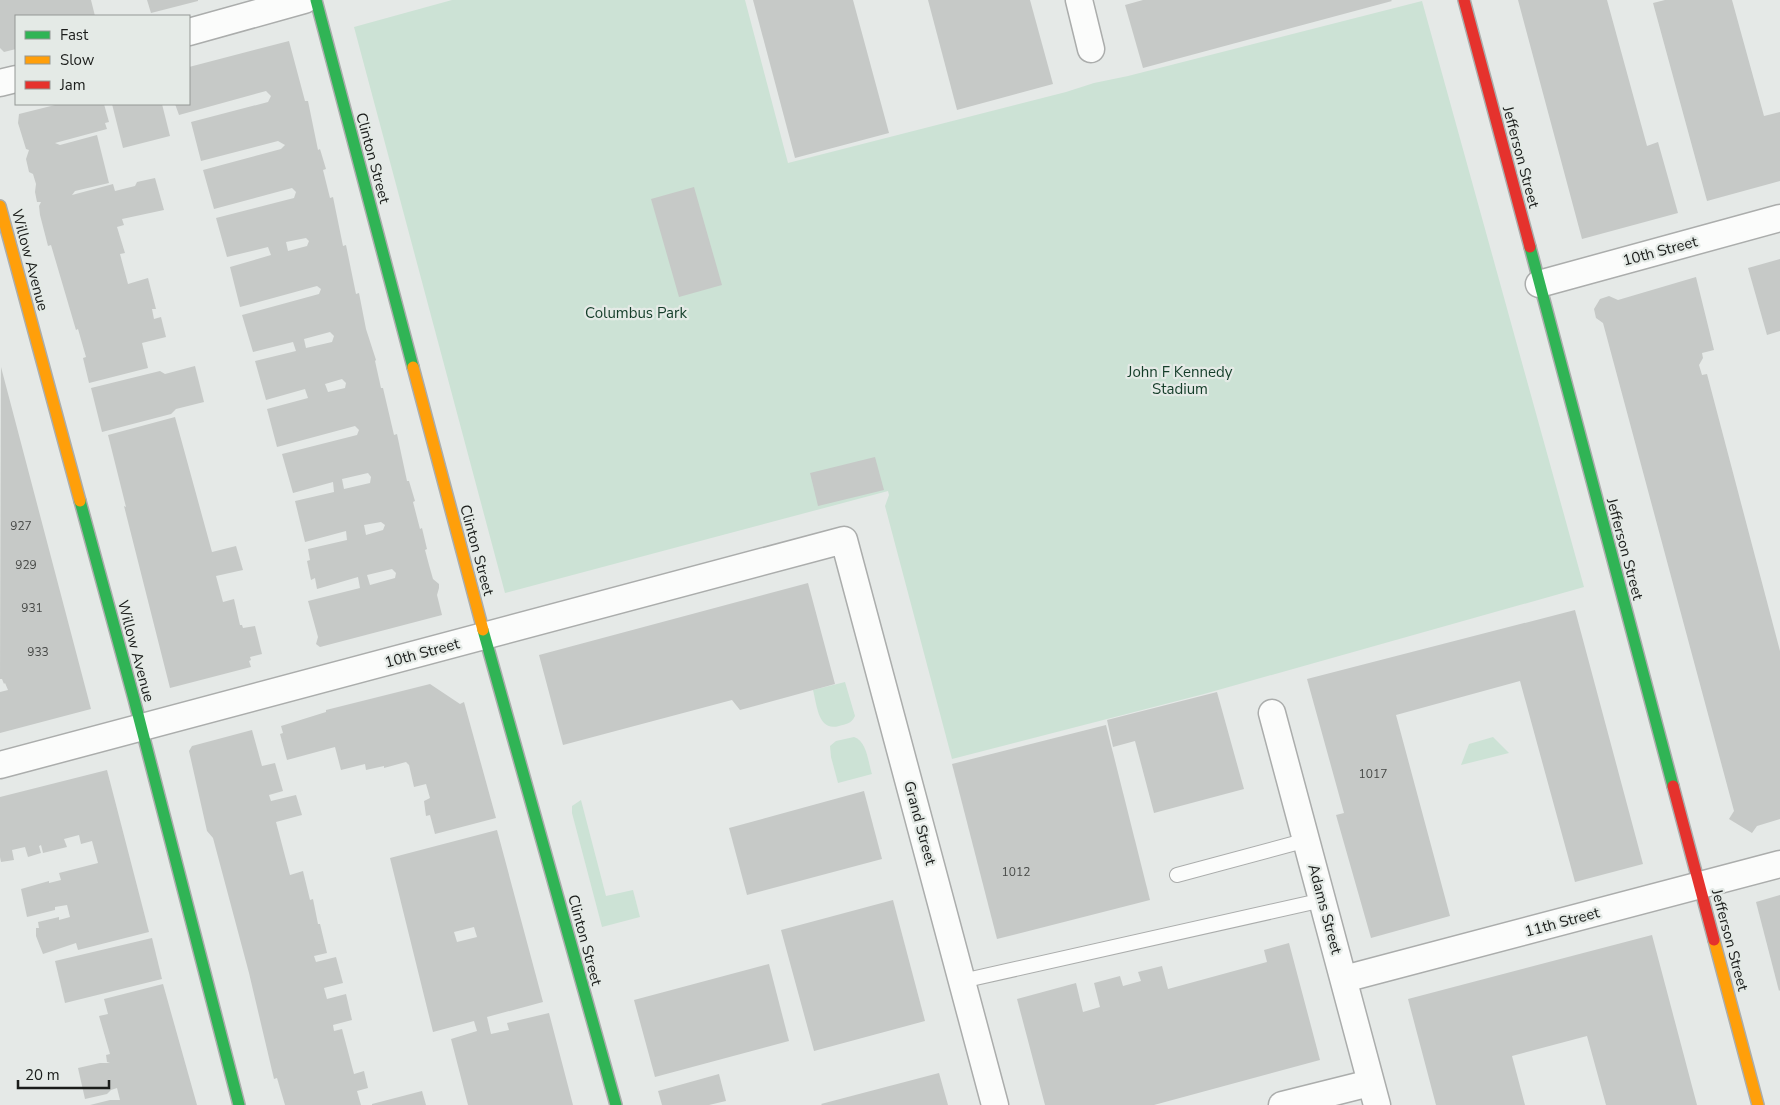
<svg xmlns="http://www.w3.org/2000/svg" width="1780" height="1105" font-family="'Nunito Sans',sans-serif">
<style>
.green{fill:#cce2d5}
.building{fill:#c6c9c7;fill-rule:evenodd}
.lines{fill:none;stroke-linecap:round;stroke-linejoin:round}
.lane-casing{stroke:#abadac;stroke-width:16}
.street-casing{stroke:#abadac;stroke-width:29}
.fast-casing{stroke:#abadac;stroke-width:14}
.slow-casing{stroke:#abadac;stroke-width:14}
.jam-casing{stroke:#abadac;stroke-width:14}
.lane{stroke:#fbfcfb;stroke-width:14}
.street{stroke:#fbfcfb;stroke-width:26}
.fast{stroke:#30b455;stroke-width:11}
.slow{stroke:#ff9f0a;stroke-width:11}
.jam{stroke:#e5322d;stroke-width:11}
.labels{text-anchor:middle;stroke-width:4.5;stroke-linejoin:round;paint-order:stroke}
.number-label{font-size:12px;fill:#464846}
.street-label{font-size:15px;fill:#1b1d1b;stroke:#e4eae6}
.park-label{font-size:15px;fill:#143d29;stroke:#e4eae6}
</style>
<rect width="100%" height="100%" fill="#e5e9e7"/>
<!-- green -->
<g class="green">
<path d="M452 0H745L788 163 1066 92 1094 83 1128 76 1422 1 1584 587 1204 694 952 759 885 506 889 495 888 491 505 593 354 27Z"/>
<path d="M845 682 855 716C851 724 846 724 839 726 818 732 817 705 813 690Z"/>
<path d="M854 737C867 741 868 762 872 774L838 783 831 757 830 746 836 741Z"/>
<path d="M1493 737 1509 753 1461 765 1469 744Z"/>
<path d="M581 800 606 896 633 890 640 917 602 927 572 813V806Z"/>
</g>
<!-- building -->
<g class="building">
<path d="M0 0H91L95 16H16V49L4 52 0 48Z"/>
<path d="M147 0H198V1L151 13Z"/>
<path d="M753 0H853L889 133 795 158Z"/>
<path d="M928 0H1030L1053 84 957 110Z"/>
<path d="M1143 0H1391L1392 1 1143 68 1125 5Z"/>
<path d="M1518 0H1607L1647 146 1658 142 1678 213 1582 239Z"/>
<path d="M1665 0H1732L1764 116 1780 112V181L1707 201 1653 3Z"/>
<path d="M289 41 305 101H308L318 150 320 149 326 169 323 170 330 198 333 197 343 246 346 245 356 294 359 293 366 329 376 360 375 361 381 388H383L394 435 397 434 407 481H409L415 501 413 502 420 529 422 528 427 549 425 550 429 565 433 579 439 584V588L437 595 442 615 320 647 316 644 318 637 308 601 360 588 358 577 317 589 315 578 311 580 307 561 310 560 308 549 347 540 346 531 305 542 295 501 334 492 333 482 293 493 282 454 357 435 359 430 355 426 277 447 267 409 308 398 305 389 266 400 255 361 296 351 293 342 253 352 242 315 319 294 321 289 317 286 240 307 230 267 271 255 268 247 227 257 216 218 294 198 296 192 292 188 214 209 203 170 281 149 285 145 278 141 201 161 191 122 268 102 271 96 266 91 179 115 175 104H189V67ZM306 238 309 241 307 246 288 251 286 242ZM330 332 334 336 332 342 306 348 304 339ZM342 379 346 383 345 388 328 392 325 384ZM368 473 371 477 370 483 344 489 342 479ZM381 522 385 525 383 530 366 535 364 525ZM392 569 396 573 395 578 370 585 367 575Z"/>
<path d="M59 104H104L109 122 105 123 107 129 55 143 60 145 97 135 109 183 75 191 72 195 113 184 115 191 135 186 137 182 155 178 164 210 122 219 124 225 117 227 125 253 120 254 128 284 148 278 156 309H152L154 319 161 317 166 337 142 343 148 368 89 383 83 358 86 357 78 329 76 330 51 245 48 246 40 215 39 206 41 202H37L35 192 36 184 33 174 29 172 26 159 29 150 26 149 18 123 19 114Z"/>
<path d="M112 104H162L170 136 123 148Z"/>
<path d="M694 187 722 285 679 297 651 199Z"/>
<path d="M1780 259V331L1767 335 1748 268Z"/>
<path d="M1696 277 1714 350 1702 353 1703 358 1699 365 1702 375 1707 374 1780 651V819L1757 826 1752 833 1729 819 1734 811 1603 323 1596 318 1594 309 1600 299 1609 296 1618 300Z"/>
<path d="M195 366 204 402 176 409 171 414 102 432 91 388 160 371 165 374Z"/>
<path d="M1 367 91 709 0 733V692L8 690 5 683 4 684 2 679H0Z"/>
<path d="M175 417 212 552 236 546 243 570 216 576 223 602 234 599 240 625H242L243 628 255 626 262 654 250 657 251 660 249 661 251 667 170 688 124 506 126 507 108 435Z"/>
<path d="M875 457 884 490 818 506 810 473Z"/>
<path d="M808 583 835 684 740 710 732 700 563 745 539 655Z"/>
<path d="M1575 610 1643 864 1575 882 1520 681 1396 715 1450 916 1371 938 1336 815 1344 813 1307 679Z"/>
<path d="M430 684 460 704 464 702 496 818 435 834 430 815 426 816 424 801 430 798 426 784 414 787 409 765 406 762 384 768V766L366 770 365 764 341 770 335 747 287 760 280 734 283 733 281 726 326 712V710Z"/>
<path d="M1217 692 1244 789 1154 813 1135 741 1113 747 1107 720Z"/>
<path d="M1106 725 1150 900 997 939 952 764Z"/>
<path d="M252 730 262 766 275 763 283 791 269 795 271 801 296 795 302 815 276 822 290 875 303 871 310 900 313 899 318 924H320L327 953 314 956 316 962 336 957 343 983 324 988 327 999 346 994 352 1020 333 1025 334 1031 342 1029 354 1074 364 1071 368 1088 357 1091 361 1105H285L277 1078 274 1079 249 973 213 838 207 831 189 751 192 746Z"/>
<path d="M107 770 149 932 78 950 76 943 43 954 36 936V928H39L38 922 59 917V920L70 917 67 905 55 907V910L27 917 21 889 49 881V883L61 880 59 873 98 863 92 841 81 844 79 835 64 839 67 847 43 853 41 845 39 846 41 853 28 857 25 847 12 850 14 860 1 862 0 857V797Z"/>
<path d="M864 791 882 859 747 895 729 828Z"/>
<path d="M497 830 543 1002 487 1017 491 1034 509 1030 507 1023 549 1013 573 1105H468L451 1039 477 1031 474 1021 433 1032 390 858ZM474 927 477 937 457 942 454 932Z"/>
<path d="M1780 895V990L1779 991 1756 902Z"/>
<path d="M893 900 925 1021 814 1051 781 930Z"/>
<path d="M1652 935 1697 1105H1606L1587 1036 1512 1056 1525 1105H1436L1408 999Z"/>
<path d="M152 938 162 979 65 1003 55 961Z"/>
<path d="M1289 943 1320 1060 1154 1105H1045L1017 999 1076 983 1083 1012 1100 1007 1094 983 1120 976 1123 986 1141 981 1138 972 1162 966 1168 989 1267 962 1264 950Z"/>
<path d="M769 964 789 1041 655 1077 634 1000Z"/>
<path d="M163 984 197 1105H90L110 1100H120L117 1088 111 1090 107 1094 85 1099 78 1068 100 1063H110L107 1062 106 1055 110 1054 99 1016 108 1014 104 999Z"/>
<path d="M939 1073 948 1105H822L821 1104Z"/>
<path d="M719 1074 726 1101 709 1105H662L658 1091Z"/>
<path d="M422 1091 426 1105H372V1104Z"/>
</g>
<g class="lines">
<defs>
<g id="lane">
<path d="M1177 875 1307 840"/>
<path d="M962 981 1323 900"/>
</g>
<g id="street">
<path d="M1079 0 1091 49"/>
<path d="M189 32 304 0"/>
<path d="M0 83 16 79"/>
<path d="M1539 284 1780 218"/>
<path d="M1272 713 1377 1105"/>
<path d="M0 765C282 691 563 615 844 540L995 1105"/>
<path d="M1344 979 1780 864"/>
<path d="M1282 1105 1370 1083"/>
</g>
<g id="fast">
<path d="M316 0 413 367"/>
<path d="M1530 247 1673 786"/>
<path d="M80 501 134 699 239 1105"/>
<path d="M483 630 616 1105"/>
</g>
<g id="slow">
<path d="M0 206 80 501"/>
<path d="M413 367 483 630"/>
<path d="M1714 940 1758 1105"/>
</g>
<g id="jam">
<path d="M1464 0 1530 247"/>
<path d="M1673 786 1714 940"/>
</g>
</defs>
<!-- lane casing -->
<use href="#lane" class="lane-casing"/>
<!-- street casing -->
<use href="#street" class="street-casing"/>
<!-- fast casing -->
<use href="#fast" class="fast-casing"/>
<!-- slow casing -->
<use href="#slow" class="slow-casing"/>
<!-- jam casing -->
<use href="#jam" class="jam-casing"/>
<!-- lane -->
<use href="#lane" class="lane"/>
<!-- street -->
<use href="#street" class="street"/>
<!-- fast -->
<use href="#fast" class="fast"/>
<!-- slow -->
<use href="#slow" class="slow"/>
<!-- jam -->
<use href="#jam" class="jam"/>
</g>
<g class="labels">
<!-- number labels -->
<g class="number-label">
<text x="21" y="530">927</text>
<text x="26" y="569">929</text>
<text x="32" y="612">931</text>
<text x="38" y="656">933</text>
<text x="1373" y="778">1017</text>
<text x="1016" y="876">1012</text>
</g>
<!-- street labels -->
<g class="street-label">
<text transform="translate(1521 157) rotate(75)" y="5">Jefferson Street</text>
<text transform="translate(373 158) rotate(75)" y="5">Clinton Street</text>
<text transform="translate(1660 251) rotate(-15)" y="5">10th Street</text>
<text transform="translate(30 260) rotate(75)" y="5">Willow Avenue</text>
<text transform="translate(1625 549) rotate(75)" y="5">Jefferson Street</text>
<text transform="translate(477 550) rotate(75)" y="5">Clinton Street</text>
<text transform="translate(136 651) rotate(75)" y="5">Willow Avenue</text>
<text transform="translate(422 653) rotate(-15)" y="5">10th Street</text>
<text transform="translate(920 823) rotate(75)" y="5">Grand Street</text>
<text transform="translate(1325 909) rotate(75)" y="5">Adams Street</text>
<text transform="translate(1562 922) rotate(-15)" y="5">11th Street</text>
<text transform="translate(585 940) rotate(75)" y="5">Clinton Street</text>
<text transform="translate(1730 940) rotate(75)" y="5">Jefferson Street</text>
</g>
<!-- park labels -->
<g class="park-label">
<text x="636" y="318">Columbus Park</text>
<text x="1180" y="377">John F Kennedy<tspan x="1180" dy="17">Stadium</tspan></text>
</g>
</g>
<!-- legend -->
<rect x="15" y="15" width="175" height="90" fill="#e4eae6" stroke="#949895"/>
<rect x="25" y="31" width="25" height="8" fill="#30b455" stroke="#949895"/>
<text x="60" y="40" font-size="15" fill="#1b1d1b">Fast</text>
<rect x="25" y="56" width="25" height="8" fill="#ff9f0a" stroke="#949895"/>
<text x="60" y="65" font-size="15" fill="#1b1d1b">Slow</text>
<rect x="25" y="81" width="25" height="8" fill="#e5322d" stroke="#949895"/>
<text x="60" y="90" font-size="15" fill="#1b1d1b">Jam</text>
<!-- scale -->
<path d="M18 1080v8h91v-8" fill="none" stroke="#1b1d1b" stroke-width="2.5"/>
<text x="25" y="1080" font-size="15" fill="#1b1d1b" stroke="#e4eae6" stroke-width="4" paint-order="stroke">20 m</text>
</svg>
